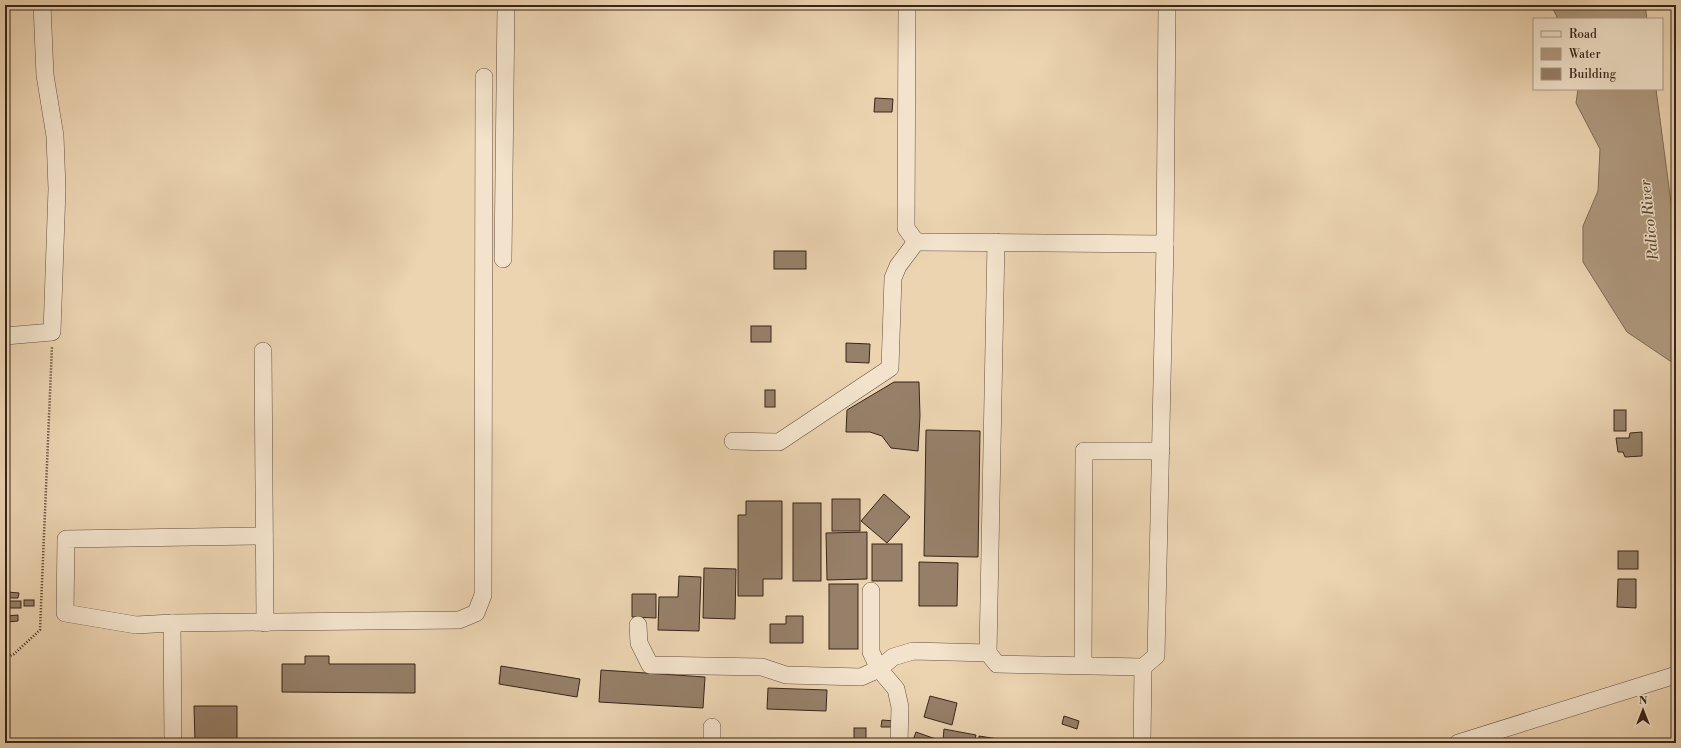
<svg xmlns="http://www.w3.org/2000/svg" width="1681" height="748" font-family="'Libre Bodoni',serif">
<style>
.water{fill:#af987e;stroke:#7f6a56}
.building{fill:#968069;stroke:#38241a}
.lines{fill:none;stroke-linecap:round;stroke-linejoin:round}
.minor-casing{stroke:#655040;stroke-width:18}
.path{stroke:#38241a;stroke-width:2.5;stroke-dasharray:1 2;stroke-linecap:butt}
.minor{stroke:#f3e3cc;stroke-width:17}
.labels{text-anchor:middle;stroke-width:3;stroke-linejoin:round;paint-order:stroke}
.water-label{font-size:15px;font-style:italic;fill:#5c4738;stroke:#f3e3cc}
</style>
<rect width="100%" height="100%" fill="#ecd4b1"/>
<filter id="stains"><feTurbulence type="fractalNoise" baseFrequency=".005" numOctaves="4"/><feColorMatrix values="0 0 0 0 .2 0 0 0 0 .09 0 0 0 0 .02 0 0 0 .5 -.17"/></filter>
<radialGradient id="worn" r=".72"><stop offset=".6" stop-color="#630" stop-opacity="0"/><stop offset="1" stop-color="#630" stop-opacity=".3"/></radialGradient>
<!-- water -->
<g class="water">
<path d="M1551 5H1645L1647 19H1558Z"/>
<path d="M1578 89H1656L1671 203 1676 217V365L1627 332 1583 262V226L1598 191 1600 149 1576 103Z"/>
</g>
<!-- building -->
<g class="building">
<path d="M875 98 893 99 892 112H874Z"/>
<rect x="774" y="251" width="32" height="18"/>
<rect x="751" y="326" width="20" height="16"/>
<path d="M846 343 870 344 869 363 846 362Z"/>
<path d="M894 382H919L920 416 918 451 891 448 882 436 870 432H846L847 410Z"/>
<rect x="765" y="390" width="10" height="17"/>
<rect x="1614" y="410" width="12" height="21"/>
<path d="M926 430 980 431 978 557 924 556Z"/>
<path d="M1642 432V456L1625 457 1623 452H1618L1616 438H1629L1630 433Z"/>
<path d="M884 494 910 517 887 543 861 521Z"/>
<rect x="832" y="499" width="28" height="32"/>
<path d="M746 501H782V579H763V596H738V515H746Z"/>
<rect x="793" y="503" width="28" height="78"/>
<path d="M867 532V579L827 580 826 533Z"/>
<rect x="872" y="544" width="30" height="37"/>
<rect x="1618" y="551" width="20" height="18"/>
<path d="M919 562 958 563 957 606H919Z"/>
<path d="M704 568 736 569 735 619 703 618Z"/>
<path d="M679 576 701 577 699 631 658 630 659 597H678Z"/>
<path d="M1618 579H1636V608L1617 607Z"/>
<rect x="829" y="584" width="29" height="65"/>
<path d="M8 592 19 593 18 598H9Z"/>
<path d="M632 594H656V618L632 617Z"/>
<rect x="24" y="600" width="10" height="6"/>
<rect x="8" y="601" width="13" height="7"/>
<path d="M18 615V621L7 622V616Z"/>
<path d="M786 616H803V643H770V624H786Z"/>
<path d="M305 656H329V664H415V693L282 692V664H305Z"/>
<path d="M501 666 580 679 577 697 499 684Z"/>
<path d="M601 670 705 677 703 708 599 702Z"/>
<path d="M768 688 827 690 826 711 767 709Z"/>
<path d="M930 696 957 703 952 725 924 717Z"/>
<path d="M194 706H237V743H195Z"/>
<path d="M1064 716 1079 721 1077 729 1062 724Z"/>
<path d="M882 720 895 721V727H881Z"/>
<rect x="854" y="728" width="12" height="14"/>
<path d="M944 729 976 735 974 743H948L943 740Z"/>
<path d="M916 732 944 742V743H912Z"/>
<path d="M979 736 998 739V743H979Z"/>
</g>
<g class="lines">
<defs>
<g id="minor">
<path d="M907 5 906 228 916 242"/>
<path d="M916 242 1165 244"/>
<path d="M503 259 506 5"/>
<path d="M5 336 52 332 57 189 55 136 45 75 42 5"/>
<path d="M263 351 265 623"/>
<path d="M733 441 779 442 890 368 893 278 898 266 916 242"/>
<path d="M264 536 66 539 65 613 136 625 172 623 459 620 476 613 483 595 484 77"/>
<path d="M871 591V652L879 669 896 689 900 707 899 743"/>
<path d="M172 623 173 743"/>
<path d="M638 625 639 643 650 665 762 667 786 675 861 677 879 669 893 657 913 651 988 653 997 664 1143 667 1156 656 1165 244 1167 5"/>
<path d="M988 653 996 242"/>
<path d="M1083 665 1084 451H1161"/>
<path d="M712 727V743"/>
<path d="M1142 743 1143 667"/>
<path d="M1458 743 1676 675"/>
</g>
</defs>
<!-- minor casing -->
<use href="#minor" class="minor-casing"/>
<!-- path -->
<path class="path" d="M5 658 14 654 40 630 52 346"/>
<!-- minor -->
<use href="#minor" class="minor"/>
</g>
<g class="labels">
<!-- water labels -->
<g class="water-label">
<text transform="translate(1649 220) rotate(-96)" y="5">Palico River</text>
</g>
</g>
<!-- margin -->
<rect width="1681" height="748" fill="none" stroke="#ecd4b1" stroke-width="20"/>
<rect x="6" y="6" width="1669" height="736" fill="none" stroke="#38241a" stroke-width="2"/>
<rect x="10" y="10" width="1661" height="728" fill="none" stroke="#38241a"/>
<!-- legend -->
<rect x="1533" y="18" width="130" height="72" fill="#f3e3cc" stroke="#a89785"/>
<rect x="1541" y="31" width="20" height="6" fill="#f3e3cc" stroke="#a89785"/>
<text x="1569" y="38" font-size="12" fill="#38241a">Road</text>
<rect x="1541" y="48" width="20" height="12" fill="#af987e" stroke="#a89785"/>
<text x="1569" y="58" font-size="12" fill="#38241a">Water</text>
<rect x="1541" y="68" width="20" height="12" fill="#968069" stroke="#a89785"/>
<text x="1569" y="78" font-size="12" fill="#38241a">Building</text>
<!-- north arrow -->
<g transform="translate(1643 710)" stroke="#f3e3cc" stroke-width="3" paint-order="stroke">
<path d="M0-3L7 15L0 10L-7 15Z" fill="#38241a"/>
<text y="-6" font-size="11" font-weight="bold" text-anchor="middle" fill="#38241a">N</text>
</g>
<rect width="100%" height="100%" filter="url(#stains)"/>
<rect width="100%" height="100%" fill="url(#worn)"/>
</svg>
